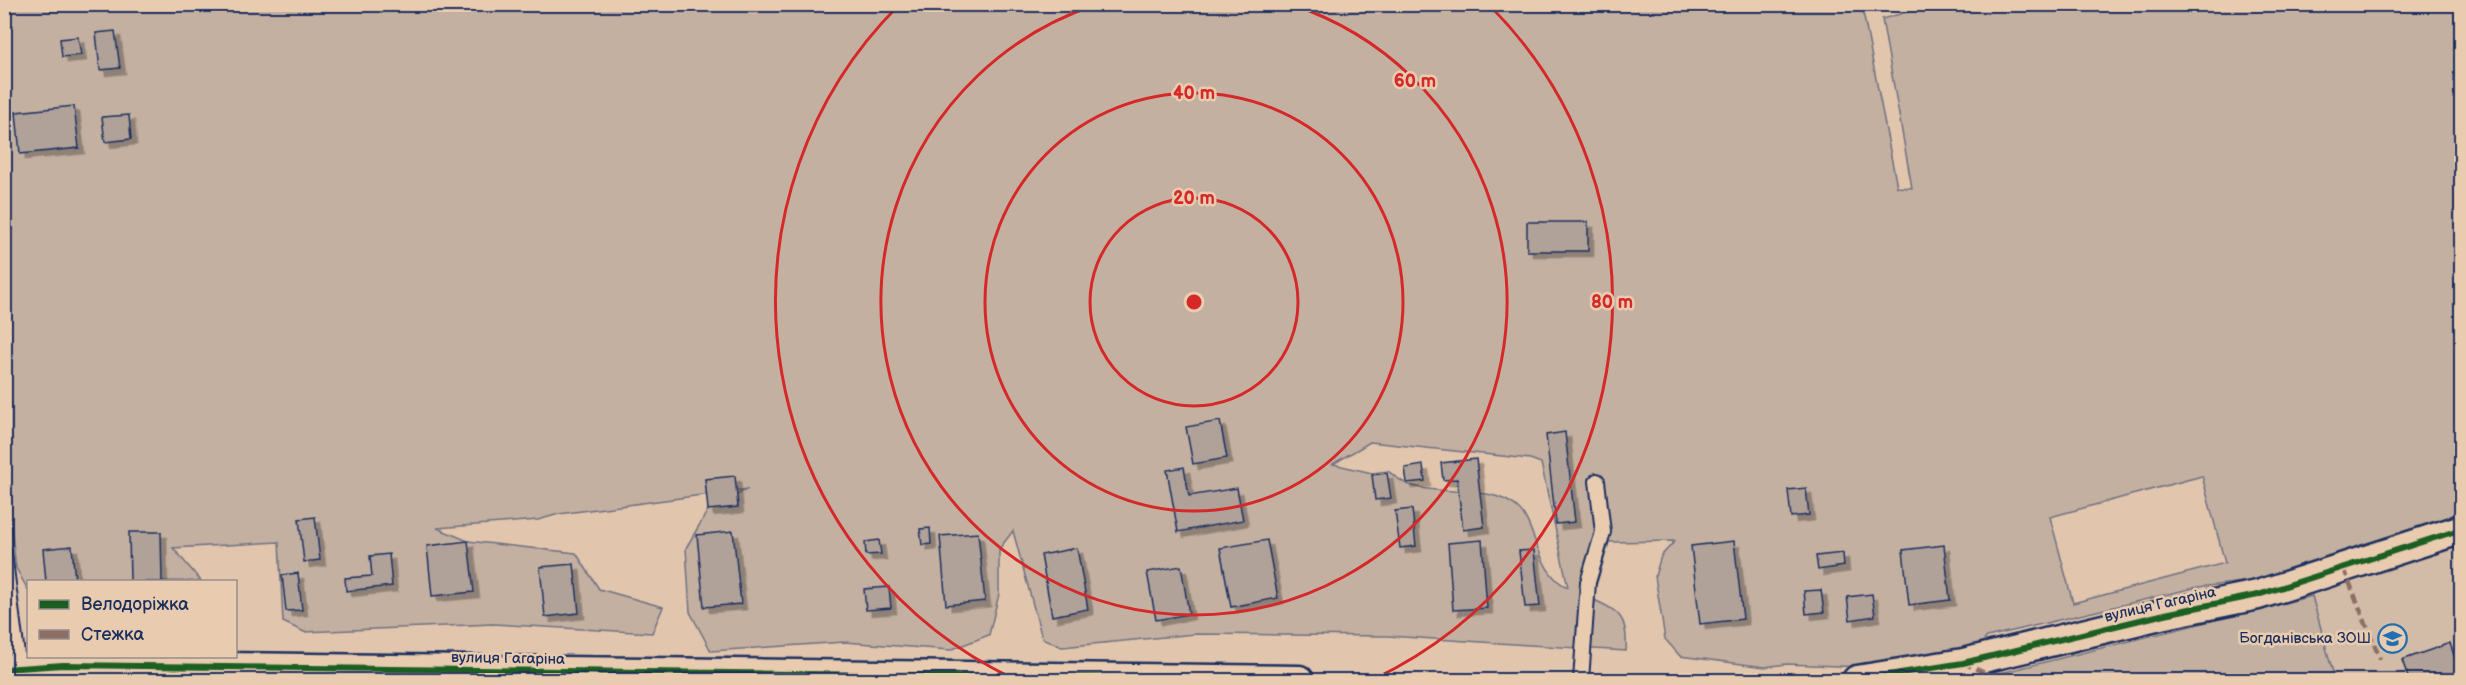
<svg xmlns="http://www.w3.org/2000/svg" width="2466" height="685" font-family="'Balsamiq Sans',sans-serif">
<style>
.built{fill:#d2bba7}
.green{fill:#c3b0a1;stroke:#6f7080;stroke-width:1.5;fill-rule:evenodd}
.building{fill:#b0a199;stroke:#1b2f5e;stroke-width:1.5;filter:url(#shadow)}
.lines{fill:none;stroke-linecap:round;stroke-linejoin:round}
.lane-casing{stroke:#1b2f5e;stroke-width:18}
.street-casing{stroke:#1b2f5e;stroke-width:33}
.lane{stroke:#e9ccb0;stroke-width:14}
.street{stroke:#e9ccb0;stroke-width:28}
.quiet{stroke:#8d6e63;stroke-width:4.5;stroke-dasharray:9 4.5;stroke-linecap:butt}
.cycleway-casing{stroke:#e9ccb0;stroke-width:10}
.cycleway{stroke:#1b5e20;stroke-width:6}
.ring{fill:none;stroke:#d62828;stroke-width:3}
.labels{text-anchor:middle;stroke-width:5;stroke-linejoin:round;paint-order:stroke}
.street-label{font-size:15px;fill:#1b2f5e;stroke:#e9ccb0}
.poi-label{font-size:15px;fill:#1b2f5e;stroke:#e9ccb0;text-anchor:end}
.centre{fill:#d62828;stroke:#e9ccb0;stroke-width:3}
.ring-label{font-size:18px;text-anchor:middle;font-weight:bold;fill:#d62828;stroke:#e9ccb0;stroke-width:5;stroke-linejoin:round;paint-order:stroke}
</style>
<defs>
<filter id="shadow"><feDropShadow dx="5.5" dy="5.5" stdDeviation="0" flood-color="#0004"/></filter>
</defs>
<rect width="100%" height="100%" fill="#e1c6ad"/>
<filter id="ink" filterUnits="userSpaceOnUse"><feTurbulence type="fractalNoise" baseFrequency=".0167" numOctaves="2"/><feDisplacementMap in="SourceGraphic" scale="12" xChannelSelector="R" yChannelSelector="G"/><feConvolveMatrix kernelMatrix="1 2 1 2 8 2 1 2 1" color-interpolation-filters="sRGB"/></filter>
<g filter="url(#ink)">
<!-- built -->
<path class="built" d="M2461 545V680H2335L2312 596Z"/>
<!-- green -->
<g class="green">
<path d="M1936 4 2461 5V514L2252 581 2198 587 1987 637 1975 651 1890 668 1786 664 1765 667 1680 656 1665 639 1655 576 1661 556 1675 541 1609 542 1592 599C1621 612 1628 618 1626 651L1388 636 1195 634 1062 647 1042 638 1013 531 999 549V594L989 635 950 650 845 642 711 651 690 612 686 548 708 510 748 489 559 514 538 520 437 528 468 541 576 553 599 589 663 607 652 633 493 624 304 632 283 622 279 542 173 548 201 581 28 582V590L16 568 4 465V5H1888L1863 12 1897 187 1912 188 1882 19ZM1370 442 1530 459 1541 463 1568 587C1538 577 1535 522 1518 508 1489 483 1441 497 1407 484 1400 481 1393 475 1388 471L1372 473 1333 464ZM2202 476 2225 563 2073 603 2050 517Z"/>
<path d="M2312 596 2335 680H1952L2001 673Z"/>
</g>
<!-- building -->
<g class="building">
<path d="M115 31 120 68 100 70 96 33Z"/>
<path d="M78 37 81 55 62 57 60 39Z"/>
<path d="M74 106 79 148 20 154 16 112Z"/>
<path d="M129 115 131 139 105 142 102 117Z"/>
<rect x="1527" y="222" width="61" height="29"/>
<path d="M1220 421 1227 458 1193 464 1186 427Z"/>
<path d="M1565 432 1575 522 1556 524 1546 435Z"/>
<path d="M1476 459 1484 527 1463 530 1457 479 1443 480 1441 463Z"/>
<path d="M1423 465 1425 481 1407 483 1405 468Z"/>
<path d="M1184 467 1189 496 1237 488 1243 520 1178 532 1167 470Z"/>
<path d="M1387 473 1391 498 1375 500 1372 475Z"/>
<path d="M735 476 738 507 708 510 705 479Z"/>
<path d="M1806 488 1809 515 1791 517 1788 490Z"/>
<path d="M1412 509 1416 546 1400 548 1395 511Z"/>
<path d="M315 517 320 560 304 562 299 519Z"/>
<path d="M930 528 931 544 922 545 920 529Z"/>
<path d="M733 531 741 604 704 607 697 535Z"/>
<path d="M129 532H161L162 582H130Z"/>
<path d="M978 533 985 601 946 605 940 536Z"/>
<path d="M879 540 881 554 866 555 865 542Z"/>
<path d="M1267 540 1278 598 1231 607 1220 548Z"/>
<path d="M1482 540 1487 608 1453 610 1448 543Z"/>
<path d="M468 541 474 592 432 596 427 546Z"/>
<path d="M1734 541 1743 619 1700 624 1691 546Z"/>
<path d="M1944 545 1950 600 1909 605 1903 550Z"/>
<path d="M72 546 75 582H46L43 549Z"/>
<path d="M1077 548 1088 609 1052 616 1041 555Z"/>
<path d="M1534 550 1540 606 1525 607 1519 551Z"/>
<path d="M1843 553 1844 566 1818 570 1816 556Z"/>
<path d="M389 554 392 586 346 591 345 578 372 576 370 556Z"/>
<path d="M574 564 579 613 545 617 540 567Z"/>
<path d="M1181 566 1189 614 1156 620 1147 572Z"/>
<path d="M298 573 302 610 286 611 282 575Z"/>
<path d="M889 587 891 608 866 610 864 589Z"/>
<path d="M1821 590 1824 612 1806 614 1804 591Z"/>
<path d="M1872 594 1875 616 1850 620 1847 597Z"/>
<path d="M2450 643 2462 680H2409L2402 660Z"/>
</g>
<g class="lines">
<defs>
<g id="lane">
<path d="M4 553 19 670"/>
<path d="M1581 680 1588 582 1603 532 1597 481"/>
</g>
<g id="street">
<path d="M4 669 63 665 1299 680"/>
<path d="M1857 680 1963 663 2165 614 2258 595 2462 529"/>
</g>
</defs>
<!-- lane casing -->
<use href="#lane" class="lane-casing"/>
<!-- street casing -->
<use href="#street" class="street-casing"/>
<!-- lane -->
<use href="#lane" class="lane"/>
<!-- street -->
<use href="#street" class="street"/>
<!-- quiet -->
<g class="quiet">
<path d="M2344 569 2380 659"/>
<path d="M1963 663 2001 680"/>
</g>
<defs>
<g id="cycleway">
<path d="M4 669 63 665 1299 680"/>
<path d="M1857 680 1963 663 2165 614 2258 595 2462 529"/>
</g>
</defs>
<!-- cycleway casing -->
<use href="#cycleway" class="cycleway-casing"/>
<!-- cycleway -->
<use href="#cycleway" class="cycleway"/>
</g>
</g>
<!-- distance rings -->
<g class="ring">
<circle cx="1194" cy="302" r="104"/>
<circle cx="1194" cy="302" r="209"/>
<path d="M1293 5A313 313 0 1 1 1095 5"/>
<path d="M1014 679A418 418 0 0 1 898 6M1490 6A418 418 0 0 1 1374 679"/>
</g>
<!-- icons -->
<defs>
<symbol id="school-ring" viewBox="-11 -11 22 22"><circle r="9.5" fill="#e9ccb0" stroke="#1f6fb2" stroke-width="1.5"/><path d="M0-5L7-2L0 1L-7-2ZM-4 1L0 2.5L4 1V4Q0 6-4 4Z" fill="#1f6fb2"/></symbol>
</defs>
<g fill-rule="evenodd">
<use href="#school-ring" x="2376" y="622" width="33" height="33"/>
</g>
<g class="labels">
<!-- street labels -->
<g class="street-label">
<text transform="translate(2160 604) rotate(-13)" y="5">вулиця Гагаріна</text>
<text transform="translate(508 658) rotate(1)" y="5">вулиця Гагаріна</text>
</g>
<!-- poi labels -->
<g class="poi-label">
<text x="2371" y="643">Богданівська ЗОШ</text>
</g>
</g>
<circle cx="1194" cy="302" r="9" class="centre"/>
<g class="ring-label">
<text x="1415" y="87">60 m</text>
<text x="1194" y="99">40 m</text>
<text x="1194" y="204">20 m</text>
<text x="1612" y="308">80 m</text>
</g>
<!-- margin -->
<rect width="2466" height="685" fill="none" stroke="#e9ccb0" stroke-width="24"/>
<rect x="12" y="12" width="2442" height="661" fill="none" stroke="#1b2f5e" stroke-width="2" filter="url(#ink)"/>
<!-- legend -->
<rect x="27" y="580" width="210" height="78" fill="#e9ccb0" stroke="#978d8f" stroke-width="1.5"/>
<rect x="39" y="600" width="30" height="9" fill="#1b5e20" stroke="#978d8f" stroke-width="1.5"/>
<text x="81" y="610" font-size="18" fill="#1b2f5e">Велодоріжка</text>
<rect x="39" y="630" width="30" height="9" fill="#8d6e63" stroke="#978d8f" stroke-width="1.5"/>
<text x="81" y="640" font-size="18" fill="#1b2f5e">Стежка</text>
</svg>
